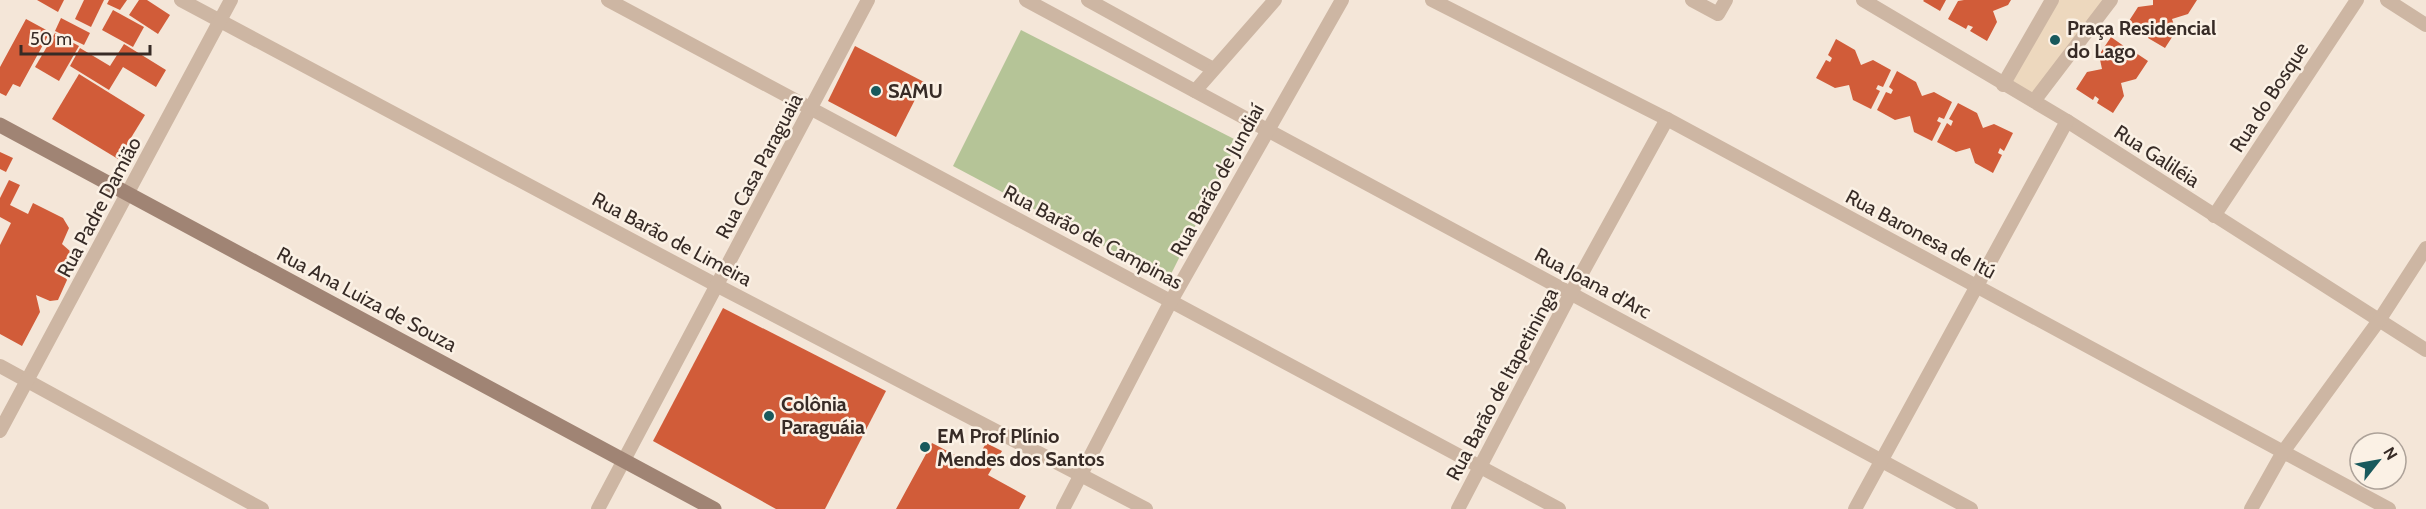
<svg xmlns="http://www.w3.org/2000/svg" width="2426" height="509" font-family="Cabin,sans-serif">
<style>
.green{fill:#b5c497}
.plaza{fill:#edd8be}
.building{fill:#d15c39}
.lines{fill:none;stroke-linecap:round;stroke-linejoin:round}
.street{stroke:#cdb6a3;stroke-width:14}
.secondary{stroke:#a08474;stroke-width:15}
.poi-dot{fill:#18595c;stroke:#fbf1e5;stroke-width:2}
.labels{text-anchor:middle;stroke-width:5;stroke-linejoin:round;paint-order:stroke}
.poi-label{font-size:20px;font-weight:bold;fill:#372b26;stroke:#fbf1e5;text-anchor:start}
.street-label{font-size:20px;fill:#372b26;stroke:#fbf1e5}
</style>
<rect width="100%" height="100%" fill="#f4e6d8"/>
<!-- green -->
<path class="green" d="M1021 30 1238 141 1168 280 953 166Z"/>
<!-- plaza -->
<path class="plaza" d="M2055 0H2107L2036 97 2008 80Z"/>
<!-- building -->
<g class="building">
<path d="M37 0H64L58 12Z"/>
<path d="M84 0H104L91 27 75 19Z"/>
<path d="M109 0H127L120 10 107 4Z"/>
<path d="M139 0H147L170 15 158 34 129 15Z"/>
<path d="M1924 0H1946L1940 11 1923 1Z"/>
<path d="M1964 0H2011L2008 5 1993 11 1997 22 1987 41 1970 31 1973 27 1968 25 1966 29 1948 19 1958 1Z"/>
<path d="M2153 0H2197L2188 14 2172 19 2176 31 2165 48 2148 38 2151 34 2147 32 2145 35 2127 24 2138 7 2153 5Z"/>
<path d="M113 10 144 27 133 47 102 30Z"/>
<path d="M61 18 90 33 84 45 55 31Z"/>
<path d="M26 19 50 32 20 87 13 84 6 96 0 93V67Z"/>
<path d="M55 33 79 46 59 81 35 67Z"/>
<path d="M2111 37 2128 49 2126 52 2130 55 2133 51 2148 61 2136 79 2121 83 2124 96 2113 113 2097 103 2099 99 2095 96 2093 100 2076 89 2087 72 2102 69 2099 55Z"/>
<path d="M1836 39 1855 50 1861 65 1873 60 1891 70 1883 87 1878 85 1876 89 1880 91 1871 109 1853 100 1849 85 1835 88 1816 78 1826 60 1830 62 1832 58 1828 55Z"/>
<path d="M124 44 166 70 156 87 123 67 109 90 70 66 80 48 110 66Z"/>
<path d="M855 46 924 82 896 137 828 101Z"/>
<path d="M1897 71 1916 82 1922 96 1934 92 1952 102 1944 119 1939 117 1937 121 1941 123 1932 141 1914 132 1910 116 1895 120 1877 110 1886 92 1891 94 1893 90 1889 87Z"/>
<path d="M79 74 145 115 118 159 52 119Z"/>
<path d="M1958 103 1977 113 1983 128 1994 124 2013 133 2004 151 2000 148 1998 153 2002 155 1993 173 1975 163 1970 148 1956 152 1937 142 1947 123 1951 126 1953 121 1949 119Z"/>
<path d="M0 152 13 158 6 172 0 169Z"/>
<path d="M9 180 20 185 10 205 28 214 33 203 63 218 69 228 62 244 71 252 63 272 67 280 58 300 50 301 36 295 40 312 22 346 0 334V245L11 223 0 217V198Z"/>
<path d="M723 308 886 391 825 509H776L653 441Z"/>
<path d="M932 443 974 465 986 443 1002 451 988 475 1026 496 1019 509H896Z"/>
</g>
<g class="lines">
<!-- street -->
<g class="street">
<path d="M181 0 718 286 1146 509"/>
<path d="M608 0 1559 509"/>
<path d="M1026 0 1971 509"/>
<path d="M1088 0 1213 69"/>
<path d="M1432 0 1667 119 2389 509"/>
<path d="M1692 0 1718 14 1726 0"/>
<path d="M1863 0 2067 121 2426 350"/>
<path d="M2387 0 2426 25"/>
<path d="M2003 85 2052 0"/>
<path d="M1195 91 1275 0"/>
<path d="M2034 101 2111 0"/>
<path d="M2214 216 2357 0"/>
<path d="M0 366 262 509"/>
<path d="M0 431 231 0"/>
<path d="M598 509 868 0"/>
<path d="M1063 509 1171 301 1342 0"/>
<path d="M1458 509 1571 293 1667 119"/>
<path d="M1855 509 2067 121"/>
<path d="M2251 509 2283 452 2380 319 2426 248"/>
</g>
<!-- secondary -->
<path class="secondary" d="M0 125 714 509"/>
</g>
<!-- markers -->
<g class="poi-dot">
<circle cx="2055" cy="40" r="6"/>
<circle cx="876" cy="91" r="6"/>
<circle cx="769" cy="416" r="6"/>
<circle cx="925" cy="447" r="6"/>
</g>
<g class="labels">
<!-- poi labels -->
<g class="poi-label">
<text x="2067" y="35">Praça Residencial<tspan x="2067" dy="23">do Lago</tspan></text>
<text x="888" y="98">SAMU</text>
<text x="781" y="411">Colônia<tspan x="781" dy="23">Paraguáia</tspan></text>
<text x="937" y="443">EM Prof Plínio<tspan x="937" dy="23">Mendes dos Santos</tspan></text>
</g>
<!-- street labels -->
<g class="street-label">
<text transform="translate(2269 97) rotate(-57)" y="7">Rua do Bosque</text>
<text transform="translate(2157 156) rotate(33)" y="7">Rua Galiléia</text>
<text transform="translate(759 166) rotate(-62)" y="7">Rua Casa Paraguaia</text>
<text transform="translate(1217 180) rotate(-61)" y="7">Rua Barão de Jundiaí</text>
<text transform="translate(99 207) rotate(-62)" y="7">Rua Padre Damião</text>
<text transform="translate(1921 234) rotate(28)" y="7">Rua Baronesa de Itú</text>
<text transform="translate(1093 237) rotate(28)" y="7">Rua Barão de Campinas</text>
<text transform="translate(672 239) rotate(28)" y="7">Rua Barão de Limeira</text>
<text transform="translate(1593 283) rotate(28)" y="7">Rua Joana d'Arc</text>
<text transform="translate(367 299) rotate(28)" y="7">Rua Ana Luiza de Souza</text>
<text transform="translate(1502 384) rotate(-62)" y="7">Rua Barão de Itapetininga</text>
</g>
</g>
<!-- north arrow -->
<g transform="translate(2378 461) rotate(59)"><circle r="28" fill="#fbf1e5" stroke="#ada299" stroke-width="1.5"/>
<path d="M0-4.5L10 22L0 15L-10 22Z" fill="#18595c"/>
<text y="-9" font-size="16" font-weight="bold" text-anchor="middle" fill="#372b26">N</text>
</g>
<!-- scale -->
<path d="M21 45v9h129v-9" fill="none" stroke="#372b26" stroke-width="3"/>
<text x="30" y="45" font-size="18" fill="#372b26" stroke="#fbf1e5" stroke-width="4.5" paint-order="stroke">50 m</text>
</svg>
